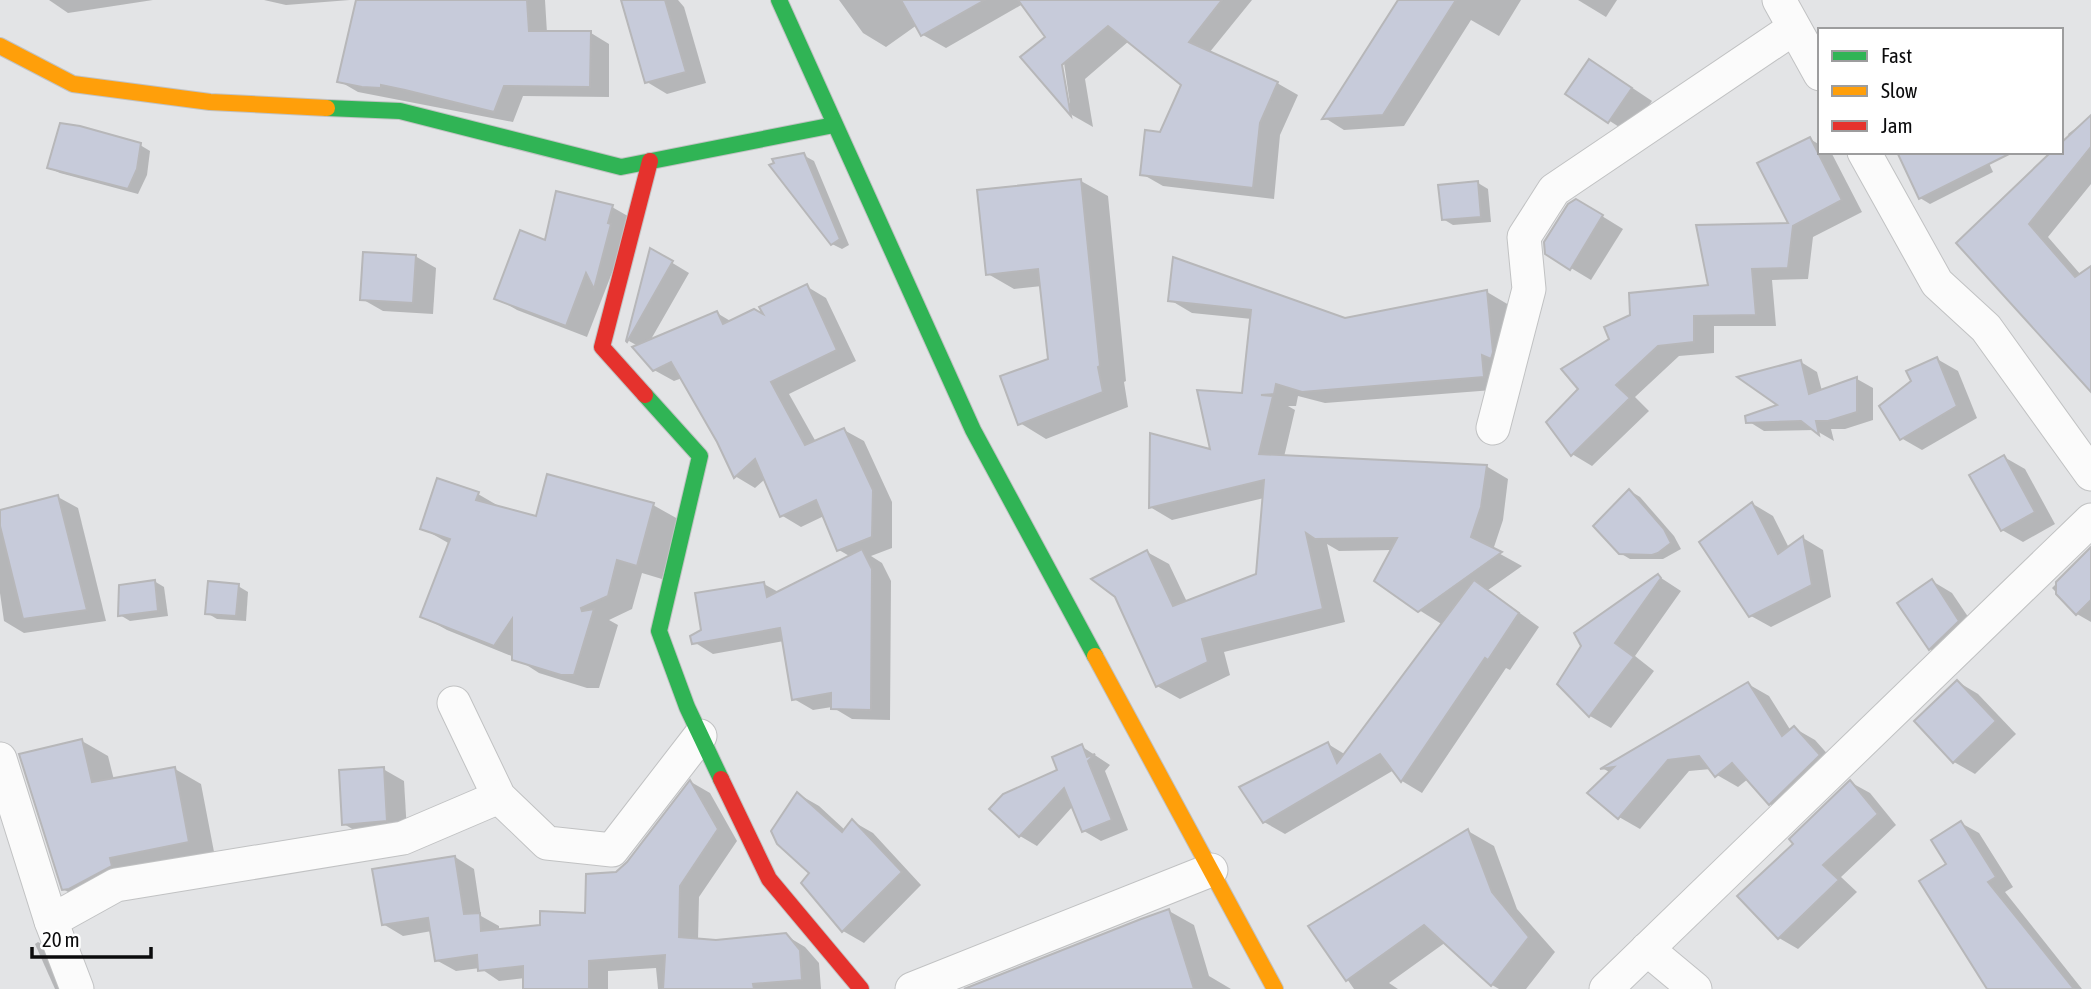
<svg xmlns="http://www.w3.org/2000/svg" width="2091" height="989" font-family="'Asap Condensed',sans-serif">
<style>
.shadow{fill:#0003;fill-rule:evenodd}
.building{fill:#c7cbda;stroke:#b7b7b9;stroke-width:2}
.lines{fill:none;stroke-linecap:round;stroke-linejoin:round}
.street-casing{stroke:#c1c2c3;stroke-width:35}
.fast-casing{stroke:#c1c2c3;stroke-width:18}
.slow-casing{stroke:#c1c2c3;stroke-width:18}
.jam-casing{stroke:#c1c2c3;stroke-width:18}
.street{stroke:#fbfbfb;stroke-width:33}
.fast{stroke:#30b455;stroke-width:16}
.slow{stroke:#ff9f0a;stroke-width:16}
.jam{stroke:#e5322d;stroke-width:16}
</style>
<rect width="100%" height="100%" fill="#e3e4e6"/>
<!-- shadow -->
<g class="shadow">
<path d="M49 0H153L68 13Z"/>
<path d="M264 0H350L286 5Z"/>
<path d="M358 0H545L547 33H591L609 44V97L523 96 513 122 358 92 339 81Z"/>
<path d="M623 0H678L684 7 706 83 667 94 647 82Z"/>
<path d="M839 0H1252L1209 53 1277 83 1298 95 1280 135 1274 199 1163 186 1142 174 1183 85 1129 41 1085 79 1093 127 1072 115 1023 58 1047 37 1023 4 946 48 923 35 917 25 886 47 863 33ZM1063 56 1070 104 1066 99 1059 57Z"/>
<path d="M1415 0H1521L1499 36 1471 20 1404 126 1344 130 1325 118Z"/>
<path d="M1578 0H1617L1606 17Z"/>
<path d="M1610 73 1652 101 1630 134 1568 94Z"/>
<path d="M2091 117V184L2048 237 2081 275 2091 268V367L1958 243 2061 152 2070 137 2068 134Z"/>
<path d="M1810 139 1820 145V152H1831L1862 212 1813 237 1808 279 1772 280 1776 326H1714V353L1679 356 1635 397 1649 411 1592 466 1572 454 1548 422 1710 287 1791 225Z"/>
<path d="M140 145 150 151 147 175 138 194 60 173 49 168Z"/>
<path d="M1984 152 1993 172 1930 204 1920 198Z"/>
<path d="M803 155 814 161 849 245 842 249 832 244Z"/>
<path d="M1081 181 1108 196 1126 381 1124 382 1128 407 1046 439 1020 423 1050 360 1042 286 1014 289 988 274Z"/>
<path d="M1478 183 1488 189 1491 222 1453 225 1443 219Z"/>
<path d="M612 207 633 219 587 337 517 310 496 298 546 242Z"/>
<path d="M1597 213 1623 229 1591 280 1571 268Z"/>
<path d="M651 250 689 273 650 341 717 313 732 322 767 318 806 286 826 298 856 361 789 394 816 442 844 430 864 441 892 502V548L871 556 882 563 891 581 890 720 852 719 832 707 813 710 794 699 784 641 713 654 694 642 703 631 764 584 780 593 851 557 839 550 824 516 801 527 781 515 765 479 755 488 735 476 718 441 682 378 674 381 654 370 638 346 629 341Z"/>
<path d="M415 256 436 268 433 314 383 311 362 299Z"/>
<path d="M1487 292 1509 305 1506 389 1325 403 1298 396 1296 406H1288L1295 410 1284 457 1486 466 1508 479 1503 520 1493 550 1522 566 1488 590 1539 627 1510 670 1506 668 1422 793 1402 781 1394 770 1285 834 1264 822 1328 744 1346 755 1443 625 1419 610 1392 550 1339 551 1327 544 1345 622 1224 652 1230 675 1180 699 1157 686 1147 552 1169 564 1187 602 1257 575 1264 498 1172 520 1150 507 1213 451 1243 395 1252 319 1192 313 1170 300 1345 320Z"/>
<path d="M1937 359 1958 371 1977 418 1922 450 1901 438 1913 382Z"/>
<path d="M1801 362 1817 372 1822 391 1857 379 1873 388V420L1845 429H1831L1834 441 1815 430 1764 431 1748 421 1781 405Z"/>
<path d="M2004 457 2025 469 2055 524 2023 542 2002 530Z"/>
<path d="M1630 491 1640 497 1674 536 1681 549 1663 559H1630L1620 553Z"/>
<path d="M478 494 502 508 537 518 653 505 678 519 662 579 642 573 632 609 609 620 618 625 599 688H587L539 673 514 657 447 630 422 616 450 544 422 528Z"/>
<path d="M58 497 78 508 106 621 24 633 4 621 0 593V511Z"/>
<path d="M1753 504 1773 516 1789 548 1803 538 1823 550 1831 597 1771 627 1751 616Z"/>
<path d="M2091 555V622L2077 614 2052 588 2077 563Z"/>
<path d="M1658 576 1681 591 1635 656 1654 671 1611 728 1590 716 1560 683Z"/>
<path d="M154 581 164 587 168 616 130 621 120 615Z"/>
<path d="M1932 581 1952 593 1979 633 1951 661 1930 649Z"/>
<path d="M238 586 248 592 246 621 217 619 207 613Z"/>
<path d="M1958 682 1978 694 2016 734 1975 774 1954 762Z"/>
<path d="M1748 684 1769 696 1791 731 1794 728 1815 740 1840 768 1791 816 1770 804 1748 779 1738 787 1717 775 1711 769 1689 771 1640 829 1619 817 1611 773 1604 769Z"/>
<path d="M82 741 108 756 114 780 175 769 201 784 215 857 90 905 63 889Z"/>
<path d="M1081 746 1110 765 1105 771 1128 830 1101 841 1084 831 1073 806 1037 846 1020 836 1059 771Z"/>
<path d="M383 769 404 781 407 832 364 836 344 824Z"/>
<path d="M691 782 710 793 737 841 699 897 698 940 716 942 785 935 805 947 819 963 821 989H658L656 968 608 971V989H525V978L499 981 480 968 456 971 436 960 432 931 403 936 383 924 455 857 474 869 481 916 499 926V931L542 926 587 914Z"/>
<path d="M1850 782 1870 793 1896 825 1841 877 1857 892 1798 949 1779 938 1795 844Z"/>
<path d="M798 794 819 806 845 830 852 821 873 833 921 885 864 943 843 931 804 883 812 873Z"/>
<path d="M1961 823 1979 833 2013 887 2005 892 2082 989H1989L1949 864Z"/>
<path d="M1468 831 1494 846 1517 909 1555 952 1526 989H1499L1492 985 1446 942 1389 983 1398 989H1354L1310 926Z"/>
<path d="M1169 911 1194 925 1209 976 1231 989H969Z"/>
<path d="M38 942 59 954 72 989H55L35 944Z"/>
</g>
<!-- building -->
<g class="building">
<path d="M356 0H527L529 31H591L590 87 504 86 494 112 405 90 381 85V88L362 87 337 82Z"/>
<path d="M621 0H665L686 72 645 83Z"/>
<path d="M901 0H985L921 36Z"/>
<path d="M1018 0H1222L1189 42 1278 82 1260 123 1253 188 1140 175 1145 130 1160 132 1181 85 1108 26 1062 65 1071 116 1020 57 1045 37Z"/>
<path d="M1398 0H1456L1383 115 1322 119Z"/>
<path d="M1589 59 1632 88 1608 123 1565 94Z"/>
<path d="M2091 115V147L2029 224 2075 277 2091 266V392L1956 243 2051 152H2061V143Z"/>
<path d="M60 123 80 126 141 143 137 169 128 189 47 168Z"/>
<path d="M1810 137 1842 200 1793 226 1788 268 1752 269 1756 315 1694 316V342L1658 346 1616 385 1630 398 1571 456 1546 422 1578 389 1561 369 1609 339 1604 327 1630 315 1629 293 1708 285 1696 225 1788 223 1757 163Z"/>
<path d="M1897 152H2013L1919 199Z"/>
<path d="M804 153 840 239 831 245 769 165 774 163 772 159Z"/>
<path d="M1081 179 1100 366 1098 367 1103 392 1018 425 1000 376 1048 359 1038 269 986 275 977 190Z"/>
<path d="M1478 181 1481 217 1442 220 1438 185Z"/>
<path d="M556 191 613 205 608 223 611 224 594 289 586 273 566 326 494 299 520 230 545 240Z"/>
<path d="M1576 199 1603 215 1570 270 1545 254 1544 242 1568 204Z"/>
<path d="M650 248 673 261 627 342 626 341Z"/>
<path d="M363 252 416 255 413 303 360 300Z"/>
<path d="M1173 257 1345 318 1487 290 1493 352 1491 359 1482 355 1484 377 1302 392 1276 384 1274 394 1261 395 1273 396 1259 454 1487 465 1481 507 1471 537 1502 552 1418 612 1374 581 1397 538 1315 539 1306 533 1323 609 1202 639 1208 662 1156 687 1115 597 1091 579 1147 550 1173 606 1256 574 1264 480 1149 508 1150 433 1210 449 1197 390 1242 393 1251 310 1168 301Z"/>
<path d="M807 284 837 350 771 382 805 445 844 428 873 490 872 537 837 551 816 500 780 517 755 459 734 478 717 442 671 362 653 371 632 347 717 311 723 324 754 309 763 314 759 307Z"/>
<path d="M1937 357 1957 406 1900 440 1879 406 1911 381 1906 371Z"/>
<path d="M1801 360 1809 394 1857 377V412L1828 421H1816L1819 435 1801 421 1746 423 1745 416 1777 405 1737 377Z"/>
<path d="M2004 455 2035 512 2001 531 1969 475Z"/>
<path d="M547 474 654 503 637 566 617 560 608 596 581 608 582 611 594 609 574 675H561L512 660V619L494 646 420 617 450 539 420 529 437 478 479 492 476 500 536 516Z"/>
<path d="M1629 489 1664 529 1671 543 1658 553 1652 555 1619 554 1593 526Z"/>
<path d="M58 495 87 610 23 619 0 526V510Z"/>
<path d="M1752 502 1778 554 1803 536 1812 585 1749 617 1699 542Z"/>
<path d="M2091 547V600L2076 615 2056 594V582Z"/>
<path d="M862 549 872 569 871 710 831 709V693L792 700 780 628 692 644 690 636 701 630 695 593 764 582 767 597Z"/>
<path d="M1658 574 1661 578 1615 643 1634 657 1589 717 1557 684 1581 646 1574 633Z"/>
<path d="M1932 579 1959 621 1929 650 1897 603Z"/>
<path d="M155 580 158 611 118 616 119 585Z"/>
<path d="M1474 580 1519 613 1488 660 1485 658 1401 782 1380 754 1263 823 1239 787 1328 742 1337 763Z"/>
<path d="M208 581 239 584 236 616 205 614Z"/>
<path d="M1957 680 1996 721 1953 763 1914 721Z"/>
<path d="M1748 682 1782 736 1794 726 1820 755 1769 805 1732 763 1715 777 1699 756 1668 760 1618 819 1587 793 1614 767 1600 769Z"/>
<path d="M82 739 92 782 175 767 189 842 110 858 112 866 69 889 62 890 19 754Z"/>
<path d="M1082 744 1087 757 1095 754 1088 761 1112 820 1082 832 1064 788 1019 837 989 809 1003 794 1057 770 1052 757Z"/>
<path d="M384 767 387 821 342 825 339 770Z"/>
<path d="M690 780 718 829 680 886 679 937 716 940 786 933 800 950 802 980 753 984 754 989H663L665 955 589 961V989H523V966L478 971 477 955 435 961 428 918 382 925 372 869 455 856 464 914 480 913 481 931 540 925V911L585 913 586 874 616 872 627 862Z"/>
<path d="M1850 780 1878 814 1823 865 1839 880 1778 939 1737 896 1793 844 1789 839Z"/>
<path d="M797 792 842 832 852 819 902 872 842 932 801 883 809 873 777 844 771 831Z"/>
<path d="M1961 821 1996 877 1988 882 2074 989H1987L1919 881 1946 864 1931 840Z"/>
<path d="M1468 829 1492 892 1529 937 1491 986 1424 925 1346 981 1308 926Z"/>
<path d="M1169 909 1194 989H964L1141 919Z"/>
</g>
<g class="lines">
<defs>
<g id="street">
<path d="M1779 0 1820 74"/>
<path d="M1864 152 1937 283 1986 328 2091 474"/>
<path d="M1493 428 1529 289 1524 237 1554 190 1794 28"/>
<path d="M454 703 499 797 547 843 612 850 700 736"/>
<path d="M0 759 51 921 77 989"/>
<path d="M51 921 116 885 403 838 499 797"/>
<path d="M1647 949 1695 989"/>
<path d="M912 989 1211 870"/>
<path d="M1606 989 2091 520"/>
</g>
<g id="fast">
<path d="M779 0 973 430 1095 656"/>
<path d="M327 108 400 111 621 167 834 125"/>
<path d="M645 395 700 456 659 631 687 707 721 779"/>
</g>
<g id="slow">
<path d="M0 46 73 84 210 102 327 108"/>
<path d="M1095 656 1275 989"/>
</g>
<g id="jam">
<path d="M645 395 602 347 650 161"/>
<path d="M721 779 769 879 861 989"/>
</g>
</defs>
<!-- street casing -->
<use href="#street" class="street-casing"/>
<!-- fast casing -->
<use href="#fast" class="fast-casing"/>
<!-- slow casing -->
<use href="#slow" class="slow-casing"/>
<!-- jam casing -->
<use href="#jam" class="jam-casing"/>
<!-- street -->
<use href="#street" class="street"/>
<!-- fast -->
<use href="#fast" class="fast"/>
<!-- slow -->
<use href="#slow" class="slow"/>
<!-- jam -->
<use href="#jam" class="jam"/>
</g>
<!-- legend -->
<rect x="1818" y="28" width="245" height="126" fill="#ffffff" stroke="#9d9d9e" stroke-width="2"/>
<rect x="1832" y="51" width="35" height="10" fill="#30b455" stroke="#9d9d9e" stroke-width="2"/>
<text x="1881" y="63" font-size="21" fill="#0b0b0c">Fast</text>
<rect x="1832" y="86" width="35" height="10" fill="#ff9f0a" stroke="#9d9d9e" stroke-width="2"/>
<text x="1881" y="98" font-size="21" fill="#0b0b0c">Slow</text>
<rect x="1832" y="121" width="35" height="10" fill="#e5322d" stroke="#9d9d9e" stroke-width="2"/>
<text x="1881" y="133" font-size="21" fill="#0b0b0c">Jam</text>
<!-- scale -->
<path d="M32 947v10h119v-10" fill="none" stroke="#0b0b0c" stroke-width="3.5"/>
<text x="42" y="947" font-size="21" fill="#0b0b0c" stroke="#ffffff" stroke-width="5" paint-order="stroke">20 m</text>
</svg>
